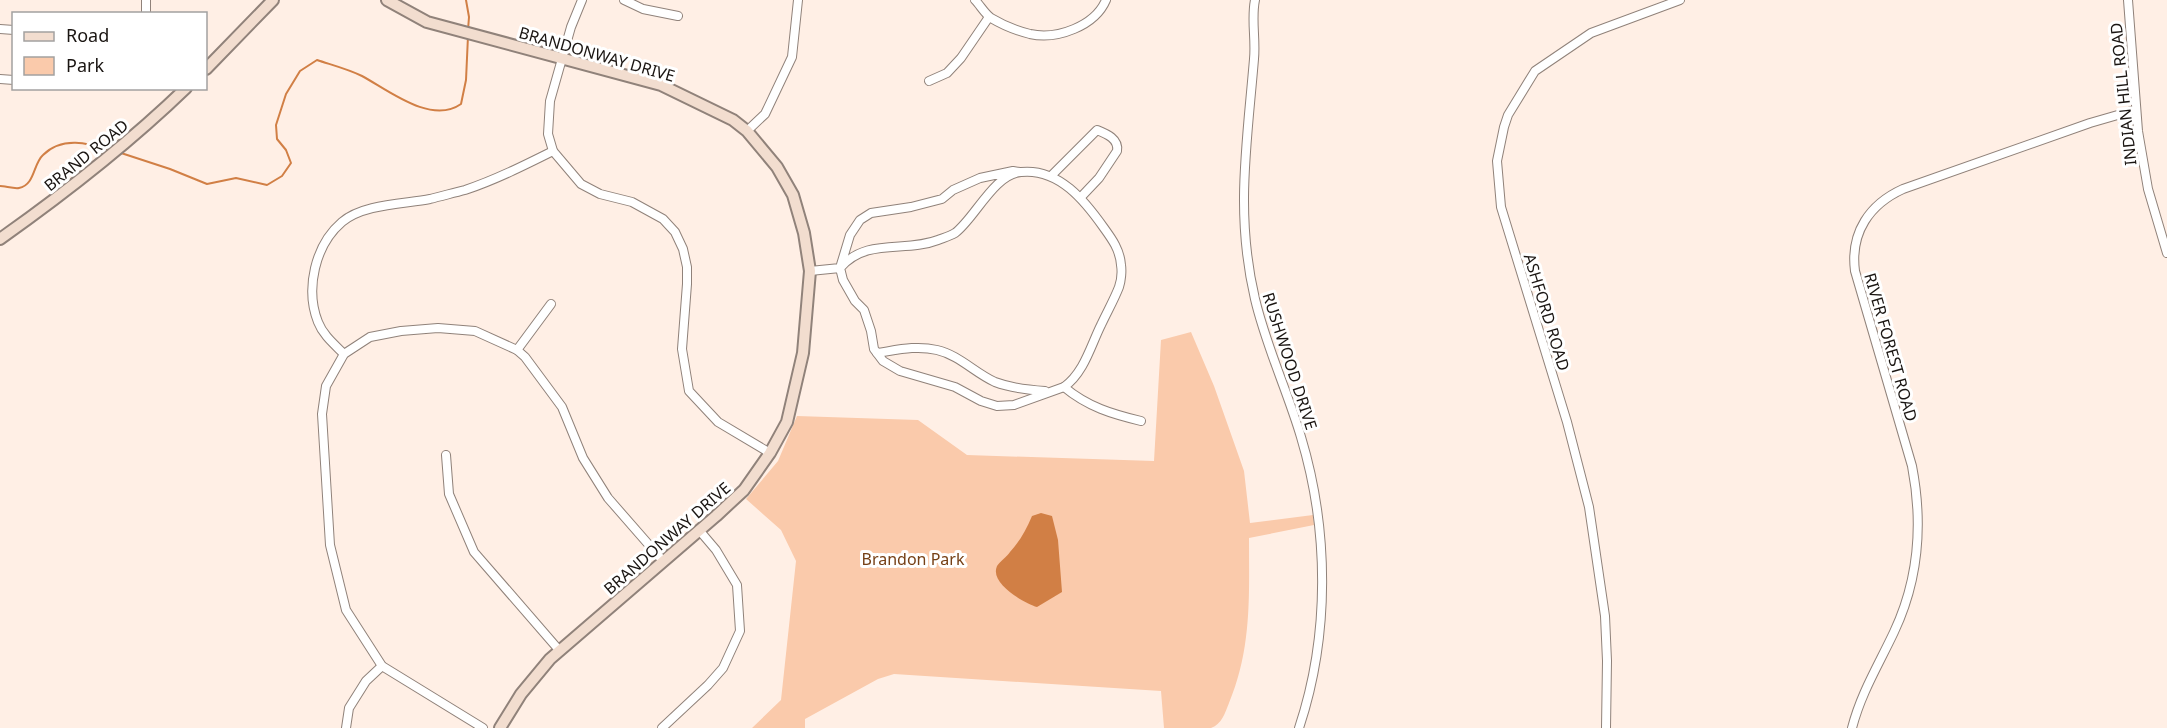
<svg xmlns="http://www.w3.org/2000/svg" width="2167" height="728" font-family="'Noto Sans',sans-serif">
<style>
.green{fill:#facaab}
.water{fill:#d17f45}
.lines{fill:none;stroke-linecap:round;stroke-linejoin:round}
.stream{stroke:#d17f45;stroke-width:2}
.street-casing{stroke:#90827a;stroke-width:10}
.secondary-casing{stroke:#90827a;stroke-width:14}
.street{stroke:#fff;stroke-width:8}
.secondary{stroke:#f2ddcf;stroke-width:10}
.labels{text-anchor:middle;stroke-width:6;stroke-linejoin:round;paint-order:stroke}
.street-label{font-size:16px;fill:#1a1512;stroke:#fff}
.park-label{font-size:16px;fill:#764016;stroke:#fff}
</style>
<rect width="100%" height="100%" fill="#ffefe5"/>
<!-- green -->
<path class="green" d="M1191 332 1214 386 1244 471 1250 523 1313 515 1314 525 1249 538C1249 596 1252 648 1229 703 1225 713 1222 724 1211 728 1202 728 1174 728 1164 728L1161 691 894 674 878 679 805 719V728H752L781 700 796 561 781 530 746 499 778 461 797 416 918 420 967 455 1154 461 1161 340Z"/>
<!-- water -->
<path class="water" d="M1041 513 1052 516 1058 540 1062 592 1037 607C1025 603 989 584 997 566 1000 561 1007 557 1010 552 1020 541 1026 530 1032 516Z"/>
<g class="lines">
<!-- stream -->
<g class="stream">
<path d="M466 0 469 17 468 30"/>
<path d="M118 152 170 169 207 184 236 178 267 185 282 176 291 163 286 150 277 139 276 125 286 94 300 71 317 60C332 65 348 69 362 76 388 90 431 125 461 104L466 80 468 36"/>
<path d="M0 186C5 186 14 189 19 188 35 185 33 164 43 155 62 136 88 143 110 150"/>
</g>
<defs>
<g id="street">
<path d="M146 0V14"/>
<path d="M582 0 571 27 550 101 548 134 553 151 581 184 600 194 632 202 663 219 675 232 683 249 687 267V284L682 349 689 391 718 422 770 453"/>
<path d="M624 0 643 9 678 16"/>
<path d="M975 0C980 5 985 14 991 18 1001 24 1018 31 1030 34 1057 40 1095 26 1106 0"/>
<path d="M1255 0C1251 19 1256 39 1254 59 1247 144 1235 214 1255 299 1266 346 1287 390 1301 437 1329 530 1330 635 1299 728"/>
<path d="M2128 0 2138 131 2148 189 2167 253"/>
<path d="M0 29 14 30"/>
<path d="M0 79 14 80"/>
<path d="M929 81 947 73 961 58 989 17"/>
<path d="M747 131 765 114 792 57 798 0"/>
<path d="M1051 176 1097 130C1107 134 1119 139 1117 151L1099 178 1081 197"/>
<path d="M810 271 840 268C867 237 905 253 938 240 943 238 950 236 955 233 975 218 994 174 1021 172 1059 168 1085 201 1104 228 1112 239 1120 250 1121 265 1122 271 1121 281 1119 287 1114 300 1107 312 1101 325 1091 345 1084 373 1064 387L1014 405 997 406 981 401 955 387 900 371 883 361 874 349 871 331 864 310 855 301 843 280 840 268 850 235 860 220 871 213 911 207 942 199 953 190 980 178 1013 171 1020 172"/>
<path d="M517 350 551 304"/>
<path d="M877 353C897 350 916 345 937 350 959 355 975 373 995 382 1011 388 1028 390 1045 391"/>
<path d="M344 354C334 344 323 335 318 322 305 289 315 245 342 222 363 204 404 204 430 199 441 196 454 193 465 190 495 180 525 165 553 151"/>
<path d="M1064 387C1088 407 1112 414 1141 421"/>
<path d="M446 455 449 494 474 552 559 650"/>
<path d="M346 728 349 708 366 681 382 666"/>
<path d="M483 728 382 666 346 610 330 545 322 414 326 386 344 354 370 337 401 331 438 328 475 331 517 350 525 357 562 407 583 458 608 498 663 561"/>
<path d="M662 728 708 685 723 668 740 631 737 585 716 550 699 530"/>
<path d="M1606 728 1607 661 1605 616 1589 507 1567 422 1501 207 1497 161 1504 127 1508 115 1535 71 1591 33 1680 0"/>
<path d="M1852 728C1861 693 1879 664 1894 632 1919 579 1923 523 1912 466L1855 271C1850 232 1870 204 1903 189L2090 123 2135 110"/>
</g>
<g id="secondary">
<path d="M387 0 427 22 661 85 733 120 747 131 777 167 793 195 804 233 810 271 803 353 787 422 770 453 744 490 716 516 550 659 521 694 500 728"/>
<path d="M206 69 273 0"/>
<path d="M0 239C65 193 128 144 186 88"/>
</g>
</defs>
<!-- street casing -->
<use href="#street" class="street-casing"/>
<!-- secondary casing -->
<use href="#secondary" class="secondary-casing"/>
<!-- street -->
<use href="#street" class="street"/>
<!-- secondary -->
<use href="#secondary" class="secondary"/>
</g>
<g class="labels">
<!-- street labels -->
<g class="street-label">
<text transform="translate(597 54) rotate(16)" y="6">BRANDONWAY DRIVE</text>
<text transform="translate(2123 94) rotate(-96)" y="6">INDIAN HILL ROAD</text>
<text transform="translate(86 155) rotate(-39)" y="6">BRAND ROAD</text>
<text transform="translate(1547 312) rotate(73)" y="6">ASHFORD ROAD</text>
<text transform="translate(1891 347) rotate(74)" y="6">RIVER FOREST ROAD</text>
<text transform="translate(1290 361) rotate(72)" y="6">RUSHWOOD DRIVE</text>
<text transform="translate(667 538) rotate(-41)" y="6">BRANDONWAY DRIVE</text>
</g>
<!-- park labels -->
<g class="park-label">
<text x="913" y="565">Brandon Park</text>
</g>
</g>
<!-- legend -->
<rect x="12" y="12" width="195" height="78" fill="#ffffff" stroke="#a3a1a0" stroke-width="1.5"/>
<rect x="24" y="32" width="30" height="9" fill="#f2ddcf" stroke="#a3a1a0" stroke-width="1.5"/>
<text x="66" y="42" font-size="18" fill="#1a1512">Road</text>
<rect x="24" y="57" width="30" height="18" fill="#facaab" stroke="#a3a1a0" stroke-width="1.5"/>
<text x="66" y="72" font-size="18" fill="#1a1512">Park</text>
</svg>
